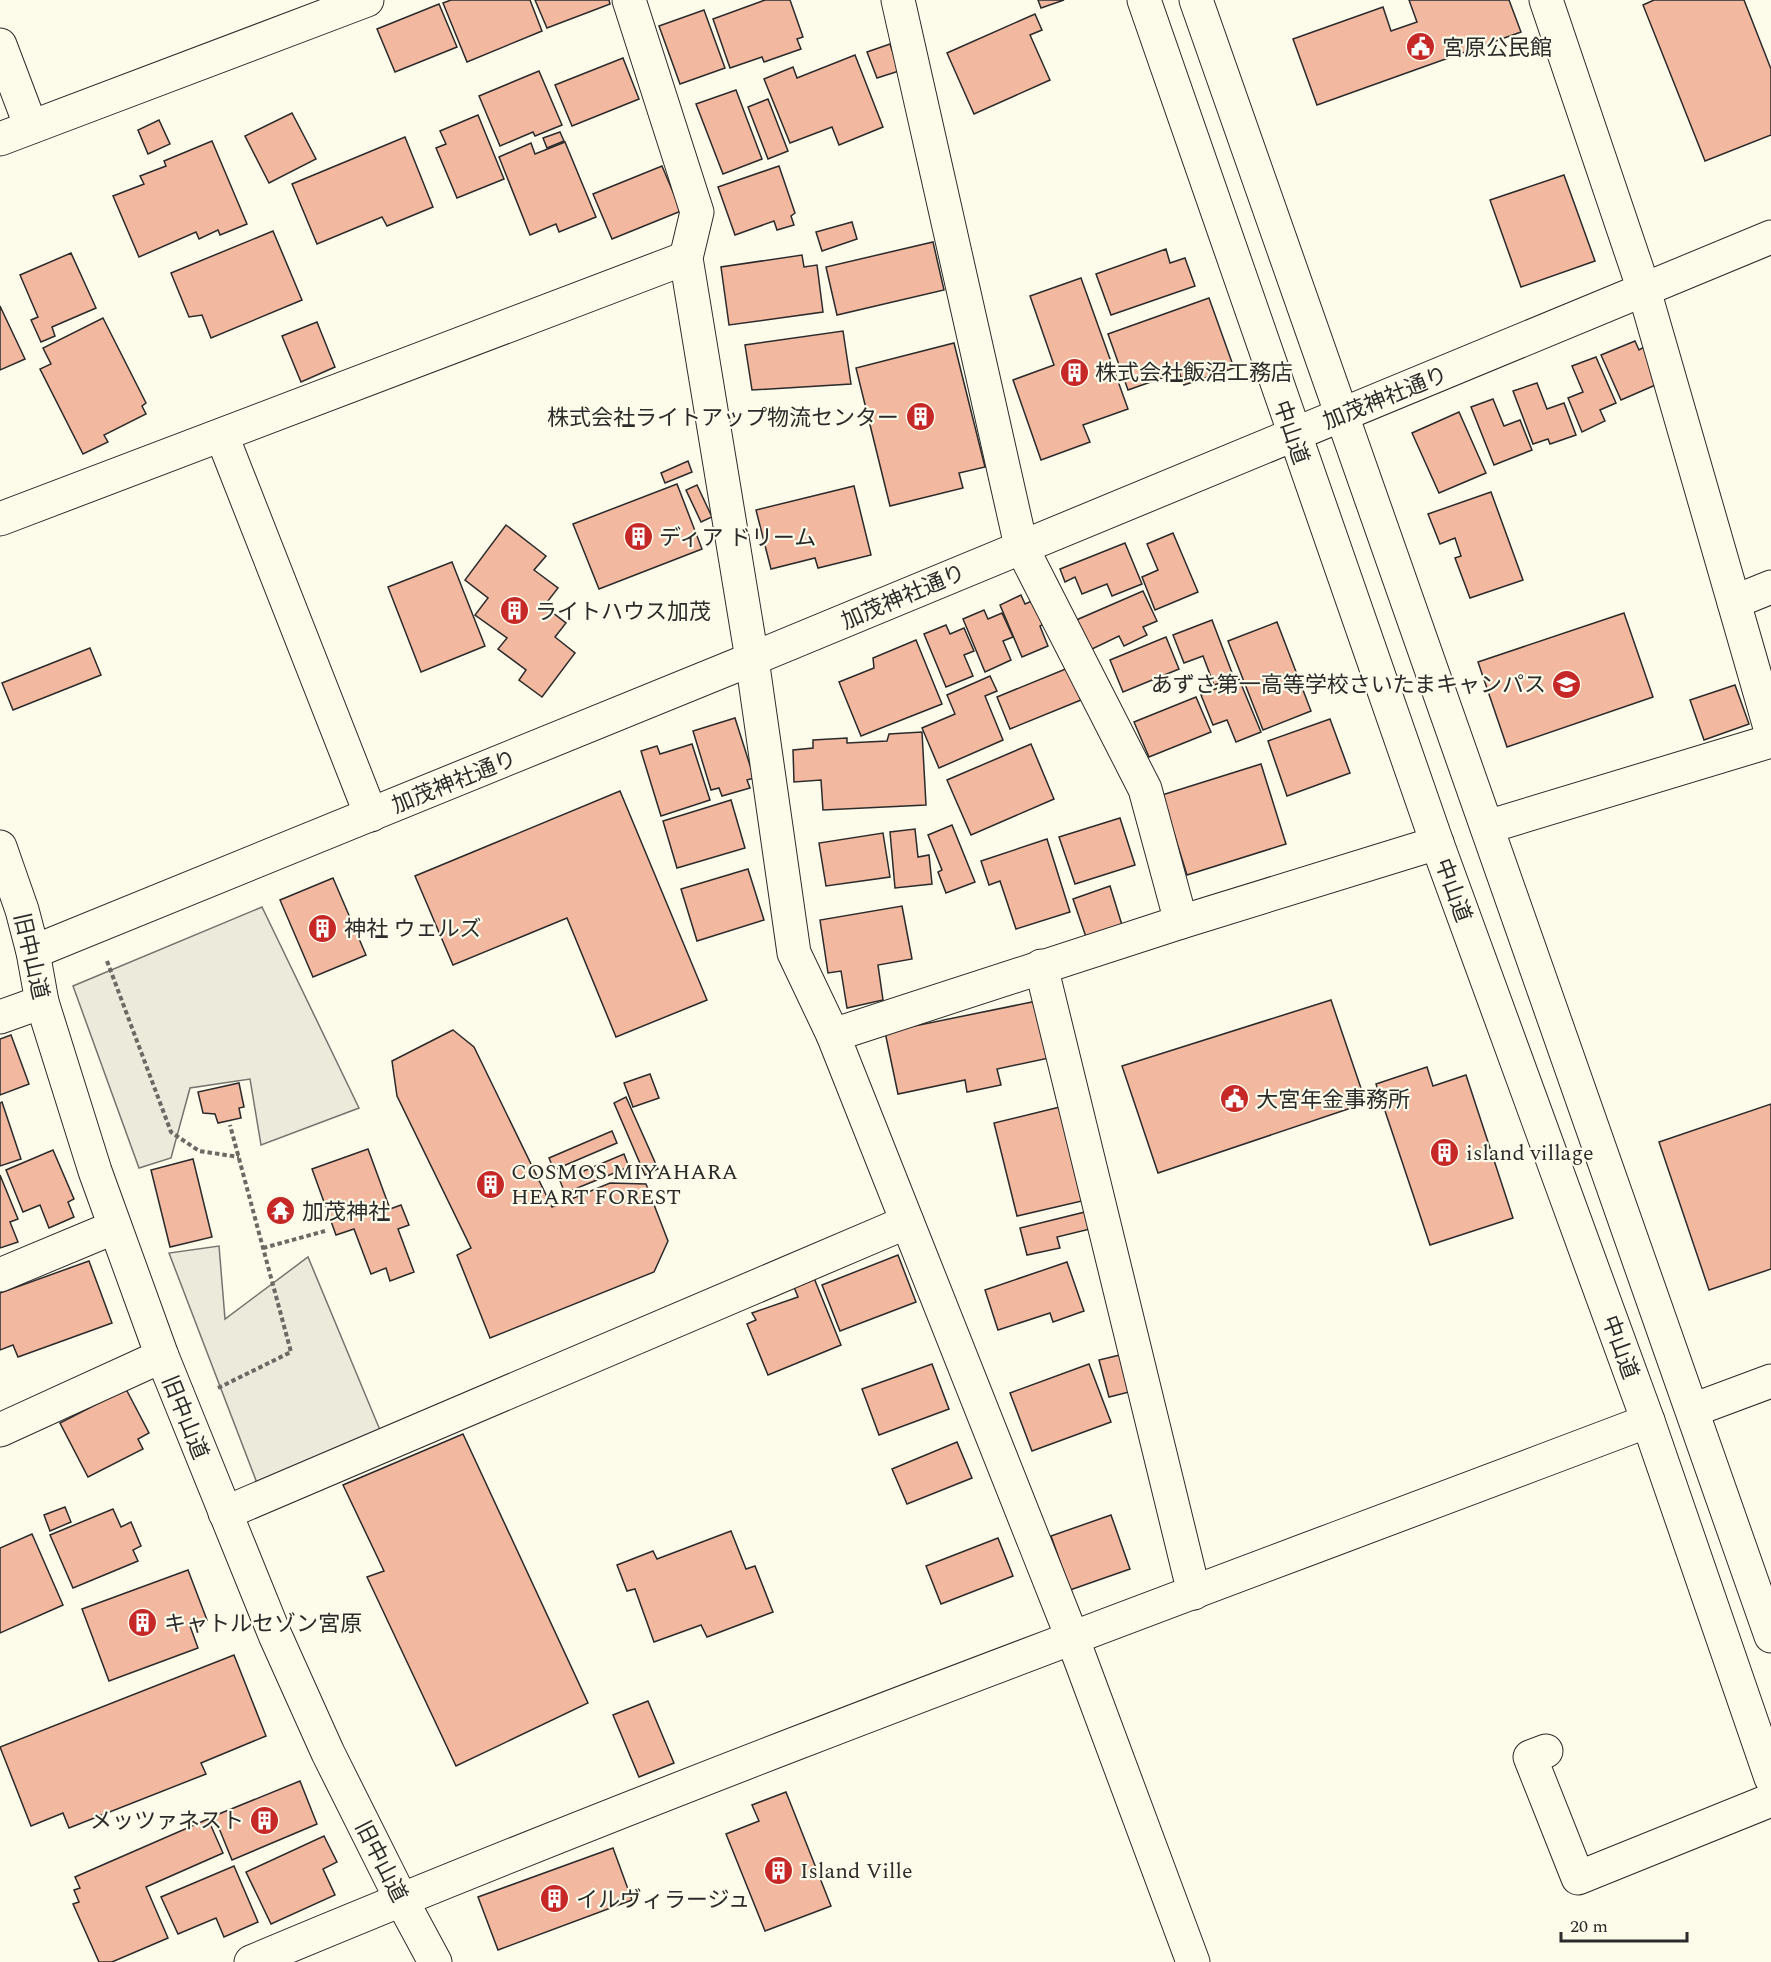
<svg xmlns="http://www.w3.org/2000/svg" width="1771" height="1962" font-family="Spectral,'Noto Sans JP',serif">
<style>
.green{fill:#ecebdb;stroke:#74746e;stroke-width:1.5}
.building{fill:#f2b8a0;stroke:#2b2b2b;stroke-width:1.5}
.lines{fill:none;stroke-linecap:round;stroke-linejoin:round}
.minor-casing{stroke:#2b2b2b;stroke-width:35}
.major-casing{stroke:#2b2b2b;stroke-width:35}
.highway-casing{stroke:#2b2b2b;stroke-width:35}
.path{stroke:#6a6964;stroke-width:4;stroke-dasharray:4.5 3;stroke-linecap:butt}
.minor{stroke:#fdfbea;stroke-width:33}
.major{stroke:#fdfbea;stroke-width:33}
.highway{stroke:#fdfbea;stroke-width:33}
.labels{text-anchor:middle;stroke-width:4.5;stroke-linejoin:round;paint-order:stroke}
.poi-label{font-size:22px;fill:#2b2b2b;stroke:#fdfbea;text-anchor:start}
.street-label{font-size:22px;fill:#2b2b2b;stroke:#fdfbea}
</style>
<rect width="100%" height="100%" fill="#fdfbea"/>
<!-- green -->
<g class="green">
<path d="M262 907 359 1108 261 1145 250 1079 190 1088 171 1158 139 1168 73 986Z"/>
<path d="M219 1246 225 1319 308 1257 380 1430 257 1483 169 1253Z"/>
</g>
<!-- building -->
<g class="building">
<path d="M451 0H530L542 31 467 62 443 3Z"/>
<path d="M535 0H609L610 4 547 28Z"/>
<path d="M765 0H790L803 37 797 39 801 49 764 62 762 57 730 68 713 19Z"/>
<path d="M1038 0H1064L1041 8Z"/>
<path d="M1409 0H1509L1521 32 1317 105 1293 39 1383 7 1391 31 1417 22Z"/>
<path d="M1654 0H1744L1771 69V135L1705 161 1643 5Z"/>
<path d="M439 4 457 47 395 72 377 29Z"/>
<path d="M704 10 725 68 680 84 659 26Z"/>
<path d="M1035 14 1042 30 1030 35 1050 80 974 114 947 53Z"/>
<path d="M890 44 899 71 877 78 867 52Z"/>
<path d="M855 55 883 127 839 145 832 127 790 143 764 79 793 67 797 78Z"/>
<path d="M623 58 639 99 572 126 555 85Z"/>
<path d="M539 71 562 125 535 136 533 132 500 146 479 96Z"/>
<path d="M736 90 762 159 723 174 696 104Z"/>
<path d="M768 99 788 151 768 159 748 107Z"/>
<path d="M292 113 316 159 269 183 245 136Z"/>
<path d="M478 115 504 179 457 198 436 148 446 144 440 131Z"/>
<path d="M159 120 170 144 148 154 138 130Z"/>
<path d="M560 132 564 141 547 148 543 138Z"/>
<path d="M405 137 433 207 387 226 382 217 317 244 292 184Z"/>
<path d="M212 141 247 224 220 235 218 230 199 239 196 232 139 257 113 196 144 184 140 176 166 166 164 161Z"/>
<path d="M565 142 596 217 559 232 556 224 530 235 499 157 531 143 535 154Z"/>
<path d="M662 166 681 211 612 239 593 194Z"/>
<path d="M779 166 795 213 791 216 794 225 777 230 774 221 735 235 718 187Z"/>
<path d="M1564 175 1595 261 1521 287 1490 200Z"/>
<path d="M852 222 857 239 822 251 816 232Z"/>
<path d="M273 231 302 300 211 338 202 315 189 317 171 273Z"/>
<path d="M933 242 944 290 837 315 826 267Z"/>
<path d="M1166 249 1170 263 1185 258 1195 286 1111 315 1096 274Z"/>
<path d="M71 253 96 308 52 327 55 336 41 342 31 320 38 317 20 275Z"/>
<path d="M802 255 804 267 817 265 823 312 729 325 721 267Z"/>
<path d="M1081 278 1128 409 1083 425 1090 442 1041 460 1013 380 1054 365 1030 296Z"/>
<path d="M1209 298 1234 368 1184 385 1179 372 1128 390 1108 334Z"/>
<path d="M0 306 25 359 0 370Z"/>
<path d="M103 318 146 403 142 406 146 414 104 435 108 442 83 454 40 369 51 364 43 348Z"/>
<path d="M317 322 335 367 301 382 282 336Z"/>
<path d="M843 331 851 384 752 390 745 345Z"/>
<path d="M1635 341 1639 350 1644 347 1660 383 1621 400 1601 355Z"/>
<path d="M954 343 985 467 959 473 963 488 890 506 856 368Z"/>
<path d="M1596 357 1616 403 1600 410 1605 421 1582 432 1568 398 1583 392 1572 366Z"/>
<path d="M1537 383 1547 409 1564 403 1576 435 1550 444 1548 439 1533 444 1513 391Z"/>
<path d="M1493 399 1504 426 1520 420 1532 450 1494 465 1471 407Z"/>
<path d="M1459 412 1486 473 1439 493 1412 433Z"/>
<path d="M688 461 692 472 665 483 661 473Z"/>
<path d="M677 484 702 549 599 589 573 524Z"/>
<path d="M697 485 712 517 701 522 686 490Z"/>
<path d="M854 486 871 555 818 568 815 558 771 569 756 510Z"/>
<path d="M1491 492 1523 580 1470 598 1455 558 1461 556 1455 538 1440 544 1428 514Z"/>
<path d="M506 525 546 556 534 570 558 588 544 606 566 623 555 637 575 653 542 697 519 680 526 670 498 649 507 638 475 615 488 598 465 580Z"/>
<path d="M1173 533 1198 592 1155 610 1142 577 1158 570 1147 544Z"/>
<path d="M1125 543 1142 584 1112 596 1107 584 1082 594 1075 577 1065 582 1060 569Z"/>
<path d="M452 562 485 646 421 672 388 587Z"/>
<path d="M1143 591 1157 621 1143 627 1147 635 1124 646 1119 636 1088 651 1074 621Z"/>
<path d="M1021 595 1025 604 1039 598 1049 621 1040 626 1048 646 1022 657 1000 605Z"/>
<path d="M984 610 988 619 1002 613 1013 637 1003 641 1011 660 985 672 963 619Z"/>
<path d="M1624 613 1653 697 1507 747 1478 662Z"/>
<path d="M1212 620 1234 678 1214 685 1203 656 1184 663 1173 635Z"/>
<path d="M1277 622 1311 711 1263 730 1228 641Z"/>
<path d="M946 625 950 634 964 628 974 651 964 655 973 676 946 687 924 634Z"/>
<path d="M1166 637 1179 669 1123 692 1110 660Z"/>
<path d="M916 640 942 704 861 736 839 682 874 668 873 658Z"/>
<path d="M90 648 101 675 13 710 2 683Z"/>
<path d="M1068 668 1081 700 1010 729 997 697Z"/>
<path d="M990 676 997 691 985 696 1003 740 939 768 922 728 955 714 947 695Z"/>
<path d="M1239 679 1261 732 1236 742 1227 720 1213 725 1201 695Z"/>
<path d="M1735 685 1749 724 1704 740 1690 700Z"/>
<path d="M1196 697 1211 732 1149 757 1134 722Z"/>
<path d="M735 718 754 778 747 780 750 788 722 796 719 788 711 790 693 731Z"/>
<path d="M1330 719 1350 773 1287 796 1268 741Z"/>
<path d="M922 732 926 805 823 810 821 780 794 782 793 750 813 748V740L847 738V743L887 741 889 734Z"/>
<path d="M692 744 710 800 661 816 641 751 657 746 660 754Z"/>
<path d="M1031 744 1054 799 971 835 947 780Z"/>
<path d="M1261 764 1286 844 1187 875 1162 795Z"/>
<path d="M620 791 707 1000 616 1037 567 918 453 965 415 876Z"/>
<path d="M731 800 745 848 677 868 663 821Z"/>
<path d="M1120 818 1135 865 1075 884 1059 837Z"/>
<path d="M952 825 975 882 946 893 938 872 942 870 928 835Z"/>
<path d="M915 829 918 857 929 855 932 884 895 888 890 832Z"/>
<path d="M883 833 890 877 826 886 819 843Z"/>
<path d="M1047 839 1070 912 1016 929 1000 881 989 885 981 861Z"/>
<path d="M748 869 764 920 697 941 681 889Z"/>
<path d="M333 878 366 955 313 977 280 900Z"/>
<path d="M1110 886 1122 925 1086 937 1073 899Z"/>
<path d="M902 906 912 959 878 965 883 1000 847 1008 841 971 828 973 820 920Z"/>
<path d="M1331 1000 1366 1103 1158 1173 1122 1066Z"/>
<path d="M1037 1001 1049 1058 997 1069 1001 1085 967 1092 965 1080 898 1094 885 1032Z"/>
<path d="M453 1030 474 1047 552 1207 610 1183 646 1184 668 1241 654 1272 490 1338 457 1255 471 1248 397 1096 392 1061Z"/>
<path d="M11 1035 29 1084 0 1095V1039Z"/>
<path d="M1427 1067 1433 1086 1466 1075 1513 1218 1430 1245 1376 1084Z"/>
<path d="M650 1074 659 1098 633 1107 624 1083Z"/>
<path d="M239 1083 244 1107 239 1108 241 1118 218 1123 215 1114 203 1113 198 1092Z"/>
<path d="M626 1097 658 1169 645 1175 614 1103Z"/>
<path d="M2 1102 21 1159 0 1166V1103Z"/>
<path d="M1771 1104V1269L1709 1290 1659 1142Z"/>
<path d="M1060 1107 1082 1201 1017 1216 994 1123Z"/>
<path d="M612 1131 617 1143 554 1170 549 1158Z"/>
<path d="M368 1149 390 1209 401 1205 409 1225 398 1229 414 1272 390 1281 386 1268 371 1274 354 1229 336 1235 312 1169Z"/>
<path d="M53 1150 74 1199 68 1202 74 1217 49 1228 40 1205 23 1212 6 1170Z"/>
<path d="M624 1154 629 1167 565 1193 560 1181Z"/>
<path d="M193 1159 212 1237 170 1247 151 1170Z"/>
<path d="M0 1175 18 1219 10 1222 18 1242 0 1248Z"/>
<path d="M1085 1212 1090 1229 1057 1237 1060 1248 1027 1255 1020 1228Z"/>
<path d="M898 1255 916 1302 840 1331 822 1285Z"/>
<path d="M89 1261 112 1323 18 1357 13 1345 0 1350V1293Z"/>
<path d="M1067 1262 1084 1311 1053 1322 1050 1313 998 1330 985 1290Z"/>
<path d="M814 1278 841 1345 768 1375 747 1324 756 1320 752 1313 798 1297 794 1287Z"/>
<path d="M1124 1354 1133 1391 1109 1397 1099 1360Z"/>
<path d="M932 1364 949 1409 879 1435 862 1389Z"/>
<path d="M1089 1364 1111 1422 1032 1451 1010 1393Z"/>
<path d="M126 1389 149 1433 138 1439 143 1449 88 1477 60 1423Z"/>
<path d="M463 1434 588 1703 456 1766 367 1577 384 1571 343 1485Z"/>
<path d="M957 1442 972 1478 907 1504 892 1469Z"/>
<path d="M65 1507 71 1522 50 1531 44 1515Z"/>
<path d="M113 1509 121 1527 131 1522 141 1546 133 1550 138 1561 73 1588 50 1535Z"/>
<path d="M1111 1515 1130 1569 1070 1590 1051 1536Z"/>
<path d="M731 1531 746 1569 755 1566 773 1612 707 1637 701 1625 654 1642 635 1589 627 1591 617 1565 653 1551 657 1559Z"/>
<path d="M32 1534 63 1605 0 1633V1548Z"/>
<path d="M998 1538 1013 1576 941 1604 926 1566Z"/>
<path d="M188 1570 207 1620 190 1626 198 1648 109 1681 82 1609Z"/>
<path d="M234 1655 266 1736 201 1763 206 1774 69 1828 63 1813 31 1826 0 1747Z"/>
<path d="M648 1701 674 1763 639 1777 613 1715Z"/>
<path d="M300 1781 317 1824 232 1860 214 1816Z"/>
<path d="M786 1792 831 1906 765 1931 726 1834 759 1821 752 1805Z"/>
<path d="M208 1819 223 1853 146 1887 168 1938 112 1962H99L73 1904 79 1902 74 1890 80 1888 75 1877Z"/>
<path d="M324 1836 337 1862 323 1869 335 1895 271 1924 246 1872Z"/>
<path d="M613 1848 632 1900 498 1950 478 1897Z"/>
<path d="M234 1866 258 1922 224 1937 216 1918 178 1934 161 1897Z"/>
</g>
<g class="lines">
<defs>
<g id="minor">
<path d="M629 0 697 212 686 258 752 659 794 953 833 1035 1072 1637 1193 1962"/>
<path d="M898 0 1021 546 1145 789 1181 922"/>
<path d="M1546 0 1644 290 1771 731"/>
<path d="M0 45 31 127"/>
<path d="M0 139 367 0"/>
<path d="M222 436 371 815"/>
<path d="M0 519 686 258"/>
<path d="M1734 602 1771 587"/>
<path d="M1487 827 1771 741"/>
<path d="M33 952 752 659 1771 237"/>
<path d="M1041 966 1194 1593"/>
<path d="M0 1017 42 1002"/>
<path d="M833 1035 1181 922 1437 843"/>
<path d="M0 1275 115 1227"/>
<path d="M1693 1410 1771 1381"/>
<path d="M0 1430 162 1356"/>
<path d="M225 1513 907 1222"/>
<path d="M1546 1751 1530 1757 1578 1878 1771 1800"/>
<path d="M251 1962C711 1769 1181 1598 1648 1421"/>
</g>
<path id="major" d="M0 847 22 910 33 952 42 1002 95 1171 162 1356 275 1635 328 1753 401 1899 435 1962"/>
<g id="highway">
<path d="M1144 0 1437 843 1648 1421 1771 1778"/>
<path d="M1196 0 1771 1636"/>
</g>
</defs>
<!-- minor casing -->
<use href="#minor" class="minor-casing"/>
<!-- major casing -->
<use href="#major" class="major-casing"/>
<!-- highway casing -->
<use href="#highway" class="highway-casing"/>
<!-- path -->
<g class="path">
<path d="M107 961 171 1132 199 1151 239 1157"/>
<path d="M263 1248 325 1231"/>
<path d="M218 1388 291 1352 230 1125"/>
</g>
<!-- minor -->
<use href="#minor" class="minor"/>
<!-- major -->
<use href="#major" class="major"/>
<!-- highway -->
<use href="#highway" class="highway"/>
</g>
<!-- icons -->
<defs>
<symbol id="civic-disc" viewBox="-11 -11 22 22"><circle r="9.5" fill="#c62828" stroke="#fdfbea"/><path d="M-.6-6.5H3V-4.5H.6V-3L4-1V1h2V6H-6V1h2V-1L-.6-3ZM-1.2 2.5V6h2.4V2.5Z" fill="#fff"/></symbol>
<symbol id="building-disc" viewBox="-11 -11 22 22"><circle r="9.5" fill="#c62828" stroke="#fdfbea"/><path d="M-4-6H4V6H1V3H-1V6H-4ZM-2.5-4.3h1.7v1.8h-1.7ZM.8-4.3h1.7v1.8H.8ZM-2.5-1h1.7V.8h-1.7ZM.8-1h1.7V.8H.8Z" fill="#fff"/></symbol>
<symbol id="school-disc" viewBox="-11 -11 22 22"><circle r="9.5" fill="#c62828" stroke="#fdfbea"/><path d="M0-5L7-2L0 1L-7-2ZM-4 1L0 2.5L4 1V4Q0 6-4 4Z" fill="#fff"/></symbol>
<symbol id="temple-disc" viewBox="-11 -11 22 22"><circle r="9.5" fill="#c62828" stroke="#fdfbea"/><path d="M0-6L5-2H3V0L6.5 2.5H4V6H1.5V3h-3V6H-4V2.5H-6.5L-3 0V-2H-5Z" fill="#fff"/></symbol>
</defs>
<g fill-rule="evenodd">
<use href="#civic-disc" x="1404" y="30" width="33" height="33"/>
<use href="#building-disc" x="1058" y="356" width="33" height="33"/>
<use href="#building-disc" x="904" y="400" width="33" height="33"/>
<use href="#building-disc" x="622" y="520" width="33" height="33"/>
<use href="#building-disc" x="498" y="594" width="33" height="33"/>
<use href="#school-disc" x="1550" y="668" width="33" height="33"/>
<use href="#building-disc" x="306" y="912" width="33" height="33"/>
<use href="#civic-disc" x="1218" y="1082" width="33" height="33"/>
<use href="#building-disc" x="1428" y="1136" width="33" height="33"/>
<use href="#building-disc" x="474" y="1168" width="33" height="33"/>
<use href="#temple-disc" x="264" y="1194" width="33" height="33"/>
<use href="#building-disc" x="126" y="1606" width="33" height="33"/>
<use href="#building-disc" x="248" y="1804" width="33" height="33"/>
<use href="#building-disc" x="762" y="1854" width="33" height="33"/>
<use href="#building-disc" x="538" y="1882" width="33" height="33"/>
</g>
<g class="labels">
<!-- poi labels -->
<g class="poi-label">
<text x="1442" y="55">宮原公民館</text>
<text x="1095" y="380">株式会社飯沼工務店</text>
<text x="899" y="425" text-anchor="end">株式会社ライトアップ物流センター</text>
<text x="659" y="545">ディア ドリーム</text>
<text x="535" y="619">ライトハウス加茂</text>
<text x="1546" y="692" text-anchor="end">あずさ第一高等学校さいたまキャンパス</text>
<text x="344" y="936">神社 ウェルズ</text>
<text x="1256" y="1107">大宮年金事務所</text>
<text x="1466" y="1160">island village</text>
<text x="511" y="1179">COSMOS MIYAHARA<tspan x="511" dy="25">HEART FOREST</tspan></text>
<text x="302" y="1219">加茂神社</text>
<text x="164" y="1631">キャトルセゾン宮原</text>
<text x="244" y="1828" text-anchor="end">メッツァネスト</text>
<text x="800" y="1878">Island Ville</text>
<text x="576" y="1907">イルヴィラージュ</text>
</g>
<!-- street labels -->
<g class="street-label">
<text transform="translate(1385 397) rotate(-22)" y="8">加茂神社通り</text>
<text transform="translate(1292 432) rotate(71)" y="8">中山道</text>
<text transform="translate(903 596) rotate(-23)" y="8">加茂神社通り</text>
<text transform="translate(454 781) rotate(-22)" y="8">加茂神社通り</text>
<text transform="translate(1454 890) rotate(70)" y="8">中山道</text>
<text transform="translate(32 956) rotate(77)" y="8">旧中山道</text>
<text transform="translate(1621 1347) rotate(70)" y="8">中山道</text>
<text transform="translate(186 1417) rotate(68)" y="8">旧中山道</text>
<text transform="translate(382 1861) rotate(63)" y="8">旧中山道</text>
</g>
</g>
<!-- scale -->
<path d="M1561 1932v9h126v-9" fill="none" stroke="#2b2b2b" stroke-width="3"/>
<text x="1570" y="1932" font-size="18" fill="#2b2b2b" stroke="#fdfbea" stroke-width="4.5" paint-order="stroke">20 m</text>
</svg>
